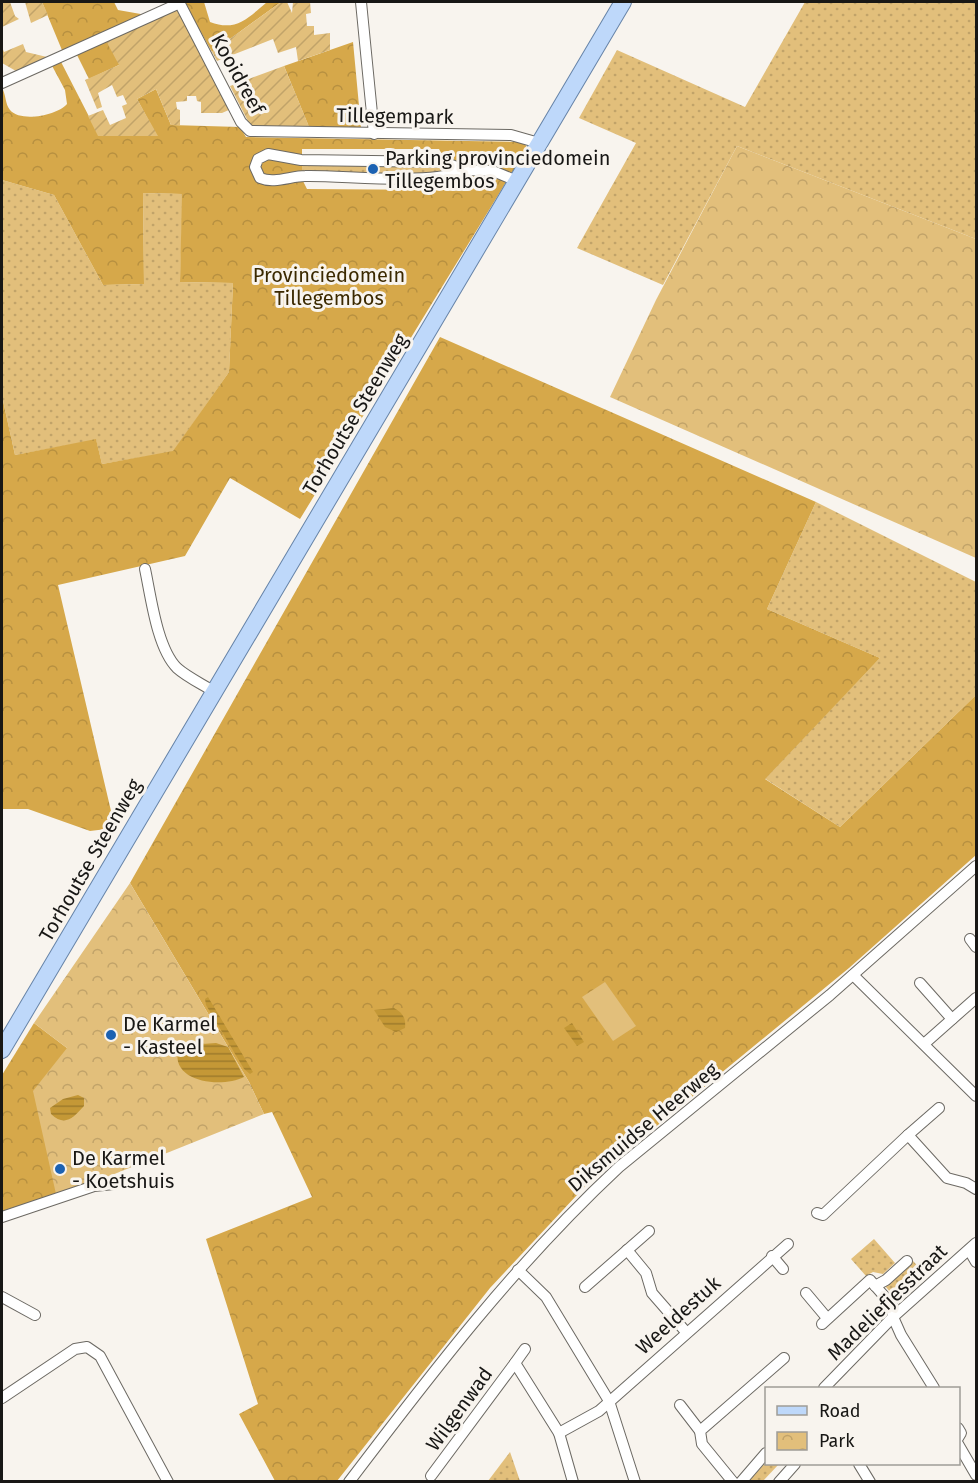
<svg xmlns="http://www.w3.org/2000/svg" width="978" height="1483" font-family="'Fira Sans',sans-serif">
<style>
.grass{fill:url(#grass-dots)}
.forest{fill:url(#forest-crowns);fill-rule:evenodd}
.park{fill:url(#park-crowns)}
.garden{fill:url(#garden-furrows)}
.pitch{fill:#e2bf7b}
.water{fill:url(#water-rules)}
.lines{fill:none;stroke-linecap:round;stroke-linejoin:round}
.street-casing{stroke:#6c6963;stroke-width:12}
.primary-casing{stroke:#6784a8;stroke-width:18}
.street{stroke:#fff;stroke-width:10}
.primary{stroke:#bed8fa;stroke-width:16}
.poi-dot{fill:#1c62b2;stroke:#f8f4ee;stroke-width:2}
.labels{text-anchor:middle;stroke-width:6;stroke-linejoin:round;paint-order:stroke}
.street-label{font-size:20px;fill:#181715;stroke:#f8f4ee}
.poi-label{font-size:20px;fill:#181715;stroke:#f8f4ee;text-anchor:start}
.park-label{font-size:20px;fill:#3b2900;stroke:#f8f4ee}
</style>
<defs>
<pattern id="grass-dots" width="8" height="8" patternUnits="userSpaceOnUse" patternTransform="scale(1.5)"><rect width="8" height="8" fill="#e2bf7b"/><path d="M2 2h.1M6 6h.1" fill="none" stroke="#c1a369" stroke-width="1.8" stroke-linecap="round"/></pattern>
<pattern id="forest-crowns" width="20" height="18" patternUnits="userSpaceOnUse" patternTransform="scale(1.5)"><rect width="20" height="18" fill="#d6a84a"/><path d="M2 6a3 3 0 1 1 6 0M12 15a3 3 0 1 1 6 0" fill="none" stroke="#b79040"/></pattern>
<pattern id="park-crowns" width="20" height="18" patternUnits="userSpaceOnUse" patternTransform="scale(1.5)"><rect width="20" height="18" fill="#e2bf7b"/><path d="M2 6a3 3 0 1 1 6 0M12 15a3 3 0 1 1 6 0" fill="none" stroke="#c1a369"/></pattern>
<pattern id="garden-furrows" width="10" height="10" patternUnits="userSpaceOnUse" patternTransform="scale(1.5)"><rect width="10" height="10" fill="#e2bf7b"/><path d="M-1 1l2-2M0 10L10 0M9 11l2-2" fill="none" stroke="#c1a369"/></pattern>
<pattern id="water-rules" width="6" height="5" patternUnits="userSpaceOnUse" patternTransform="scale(1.5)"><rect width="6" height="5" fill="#c49836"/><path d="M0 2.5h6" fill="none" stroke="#9e7b2c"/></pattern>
</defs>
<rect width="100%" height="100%" fill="#f8f4ee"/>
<!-- grass -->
<g class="grass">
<path d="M805 2H976V239L737 146 663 285 577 248 636 143 579 118 617 50 745 107Z"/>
<path d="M263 163 446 166 445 174 298 173Z"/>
<path d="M2 180 54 195 103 285 144 284 143 193 183 194 180 282 233 283 229 372 173 452 102 464 96 440 15 455 2 396Z"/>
<path d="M816 502 976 582V695L840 827 764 778 880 658 767 609Z"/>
<path d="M874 1239 895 1263 883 1274 873 1272 866 1276 851 1259Z"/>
<path d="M913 1261 927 1276 898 1301 885 1286Z"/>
<path d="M510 1452 520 1481H488Z"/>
<path d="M766 1462 779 1464 763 1481H749Z"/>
</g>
<!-- forest -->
<g class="forest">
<path d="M42 2H114L118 10 152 16 119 65 89 79 75 51 64 55Z"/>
<path d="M184 2H204L210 22C236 32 248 18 267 2H281L212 52Z"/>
<path d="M353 42 361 127H309L284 66Z"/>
<path d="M59 58 99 136H157L137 99 156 89 171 125 240 127 246 137 524 142 527 148 300 519 230 478 185 556 58 585 115 828 90 831 28 809H2V396L15 455 96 439 102 464 173 451 229 372 233 283 180 282 182 194 143 193 144 284 103 285 54 195 2 180V88C6 94 5 104 10 110 21 123 58 115 67 104L65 90 50 62ZM302 149H439L444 158 446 190 307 189 302 179Z"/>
<path d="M440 337 816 502 767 609 880 658 765 779 840 827 976 695V855L849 968 591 1180 490 1288 337 1481H275L239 1414 258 1404 206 1239 312 1197 272 1112 264 1114 249 1082 130 883Z"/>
<path d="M34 1023 67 1048 59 1193 2 1211V1075Z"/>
</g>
<!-- park -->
<g class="park">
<path d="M737 146 976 239V558L610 397 656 300Z"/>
<path d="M130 883 249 1082 264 1114 87 1185 56 1194 33 1091 67 1048 34 1023Z"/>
</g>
<!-- garden -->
<g class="garden">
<path d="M2 2H10L15 16 19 19 2 27Z"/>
<path d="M25 2H42L48 15 31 23Z"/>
<path d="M281 2H287L292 13 293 2H310L311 13 306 14 307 26H314V35L330 33V50L298 61 296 47 278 53 273 39 217 61 212 52Z"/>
<path d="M176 5 231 109 222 113H201V102L197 101 196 96H187V101L176 102 177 109 180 110V125H171L156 89 137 99 158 136H98L88 116 103 110 110 125 126 118 122 106 127 104 123 95 117 97 112 85 98 93 102 107 97 109 85 80 119 65 104 37Z"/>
<path d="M23 44 26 52 47 57 16 71 2 63V47L4 52Z"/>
<path d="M284 66 310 129 251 127 230 86Z"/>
</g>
<!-- pitch -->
<path class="pitch" d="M605 982 636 1026 613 1041 582 997Z"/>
<!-- water -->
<g class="water">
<path d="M208 997 253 1072 250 1074 244 1069 206 1005 205 999Z"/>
<path d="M394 1008C403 1013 406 1018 405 1028L396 1032 385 1027 374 1010Z"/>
<path d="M572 1023 584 1042 577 1046 564 1028Z"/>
<path d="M216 1043 228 1047 244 1077C222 1088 171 1083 178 1050L189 1045Z"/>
<path d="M78 1095 84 1098V1106C73 1118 65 1127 51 1114L50 1108 63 1099Z"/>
</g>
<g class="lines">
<defs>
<g id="street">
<path d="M179 2 241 122 250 131 511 135 539 143"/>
<path d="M361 2 374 134"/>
<path d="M2 83 180 3"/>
<path d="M465 170C433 186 345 175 305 176 291 176 274 184 260 178L255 167 258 159 268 154 301 160 443 162 465 170 493 171 517 181"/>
<path d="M145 569C151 597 157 648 177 668 187 677 202 684 213 691"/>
<path d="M970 939 976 947"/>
<path d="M853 975 976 1096"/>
<path d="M920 983 952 1019"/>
<path d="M924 1044 976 998"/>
<path d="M939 1108 908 1135 947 1178 966 1183 976 1189"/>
<path d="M817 1213 823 1215 908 1135"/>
<path d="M2 1217 94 1186 114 1184"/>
<path d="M627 1250 646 1273 652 1293 686 1332"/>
<path d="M969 1250 976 1262"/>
<path d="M772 1256 783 1269"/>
<path d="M518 1270 546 1297 609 1401 635 1482"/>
<path d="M875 1286 886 1280 907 1261"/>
<path d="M585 1287 649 1231"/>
<path d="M806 1293 827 1318"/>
<path d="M2 1297 35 1315"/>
<path d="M822 1324 870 1280 892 1305 893 1317 901 1335 934 1388"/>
<path d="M525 1349 515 1363 559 1433 573 1482"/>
<path d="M824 1388 893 1317 976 1243"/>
<path d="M2 1398 75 1349 87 1347 100 1356 168 1482"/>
<path d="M680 1405 700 1431"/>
<path d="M958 1428 961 1433 958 1438"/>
<path d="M559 1433 599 1411 788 1244"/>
<path d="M958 1444 976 1475"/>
<path d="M859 1464 870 1482"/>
<path d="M431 1476 515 1363"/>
<path d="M349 1482C434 1370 515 1264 619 1167L830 995 976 866"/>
<path d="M733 1482 702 1444 700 1431 784 1358"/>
<path d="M741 1482 766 1453"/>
<path d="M779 1482 795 1464"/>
</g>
<path id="primary" d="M2 1050 623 2"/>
</defs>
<!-- street casing -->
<use href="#street" class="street-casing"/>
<!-- primary casing -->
<use href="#primary" class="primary-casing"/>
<!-- street -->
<use href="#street" class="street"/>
<!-- primary -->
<use href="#primary" class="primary"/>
</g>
<!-- markers -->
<g class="poi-dot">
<circle cx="373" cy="169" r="6"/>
<circle cx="111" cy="1035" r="6"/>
<circle cx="60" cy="1169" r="6"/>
</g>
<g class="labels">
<!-- street labels -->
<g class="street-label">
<text transform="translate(238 74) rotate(61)" y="7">Kooidreef</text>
<text transform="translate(395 116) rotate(1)" y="7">Tillegempark</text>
<text transform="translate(355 414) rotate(-59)" y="7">Torhoutse Steenweg</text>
<text transform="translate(90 860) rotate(-60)" y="7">Torhoutse Steenweg</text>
<text transform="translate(643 1127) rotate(-40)" y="7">Diksmuidse Heerweg</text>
<text transform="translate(887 1302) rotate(-44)" y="7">Madeliefjesstraat</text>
<text transform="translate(678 1315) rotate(-42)" y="7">Weeldestuk</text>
<text transform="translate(459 1409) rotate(-54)" y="7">Wilgenwad</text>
</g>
<!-- poi labels -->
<g class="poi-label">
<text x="385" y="165">Parking provinciedomein<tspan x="385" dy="23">Tillegembos</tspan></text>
<text x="123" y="1031">De Karmel<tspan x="123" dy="23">- Kasteel</tspan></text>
<text x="72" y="1165">De Karmel<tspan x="72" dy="23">- Koetshuis</tspan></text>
</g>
<!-- park labels -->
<g class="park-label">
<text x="329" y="282">Provinciedomein<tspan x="329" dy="23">Tillegembos</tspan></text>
</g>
</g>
<!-- border -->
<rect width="978" height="1483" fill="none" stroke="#181715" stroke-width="6"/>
<!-- legend -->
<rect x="765" y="1387" width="195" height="78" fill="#f8f4ee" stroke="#9e9c97" stroke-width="1.5"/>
<rect x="777" y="1406" width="30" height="9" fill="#bed8fa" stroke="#9e9c97" stroke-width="1.5"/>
<text x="819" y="1417" font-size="18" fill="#181715">Road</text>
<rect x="777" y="1432" width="30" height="18" fill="url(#park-crowns)" stroke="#9e9c97" stroke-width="1.5"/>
<text x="819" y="1447" font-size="18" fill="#181715">Park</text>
</svg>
